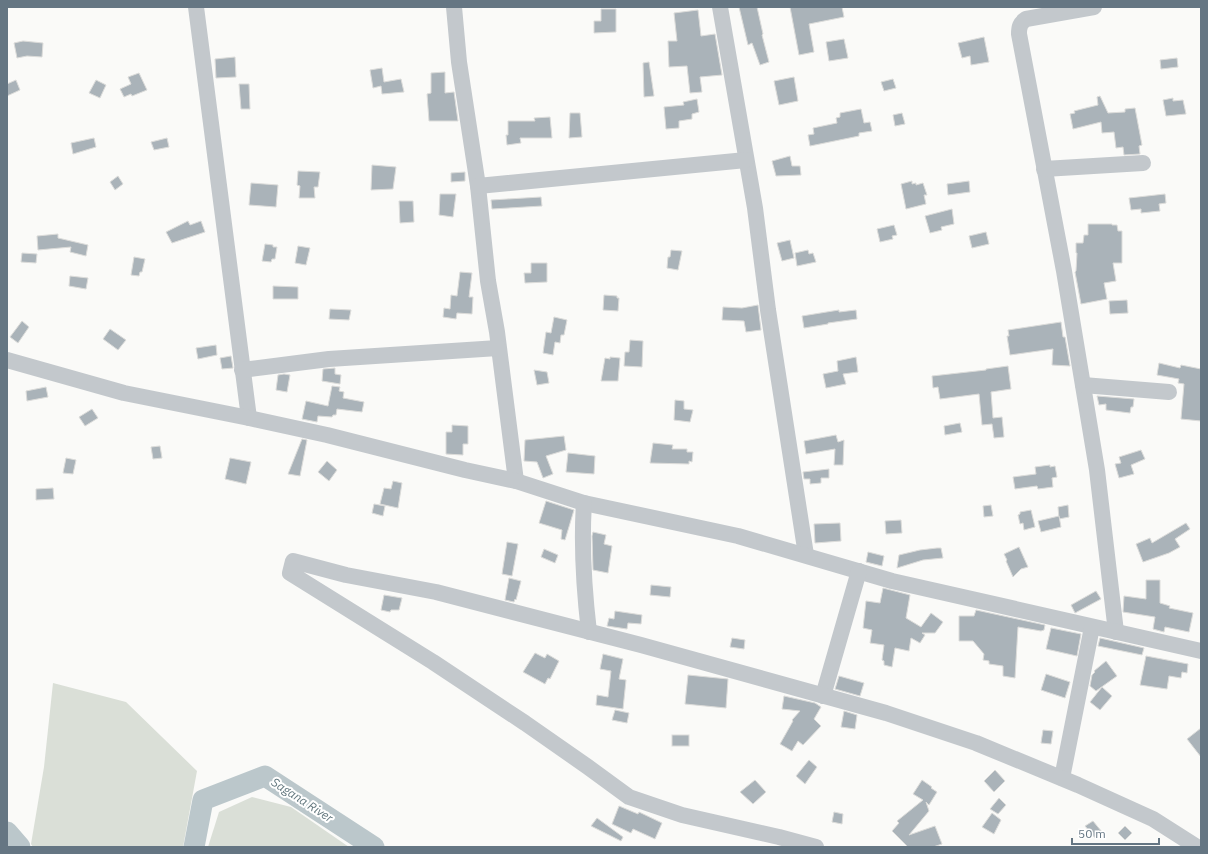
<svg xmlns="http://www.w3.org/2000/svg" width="1208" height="854" font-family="'IBM Plex Sans',sans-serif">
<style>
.green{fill:#dadfd7}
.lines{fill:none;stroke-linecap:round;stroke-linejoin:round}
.river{stroke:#bbc7cb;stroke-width:21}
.building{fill:#aab3b9;stroke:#dcdcda}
.minor{stroke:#c3c8cc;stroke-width:16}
.labels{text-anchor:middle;stroke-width:4;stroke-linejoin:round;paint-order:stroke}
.water-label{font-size:12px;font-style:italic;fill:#60757c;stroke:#fff}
</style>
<rect width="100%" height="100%" fill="#fafaf8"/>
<!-- green -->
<g class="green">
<path d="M53 683 126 702 197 771 183 847H33L31 844 44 767Z"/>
<path d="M252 797 291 807 349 847H208L219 812Z"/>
</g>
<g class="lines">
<!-- river -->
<g class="river">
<path d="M7 832 20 847"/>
<path d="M194 847 203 800 265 776 374 847"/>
</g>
</g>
<!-- building -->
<g class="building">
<path d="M739 7H757L763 34 762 35 769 62 760 65 752 43 748 45Z"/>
<path d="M790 7H842L844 17 809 24 814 52 799 55Z"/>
<path d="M601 9H616V32L594 33V21H601Z"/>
<path d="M698 10 701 36 715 34 722 75 700 77 702 92 690 93 687 66 669 67 668 41H677L674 13Z"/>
<path d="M984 37 989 62 971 65 970 56 962 58 958 43Z"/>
<path d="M844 39 848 58 829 61 826 42Z"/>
<path d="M23 41 43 43 42 57 27 56 17 58 14 43Z"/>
<path d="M235 57 236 77 216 78 215 59Z"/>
<path d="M1177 58 1178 67 1161 69 1160 60Z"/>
<path d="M649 62 654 96 644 97 643 63Z"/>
<path d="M382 68 384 82 401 79 404 92 382 94 381 86 373 88 370 70Z"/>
<path d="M445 72V93L454 92 458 121H429L427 94 431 93V73Z"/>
<path d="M139 73 147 90 132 96 131 94 124 97 120 89 131 84 128 77Z"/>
<path d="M794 77 798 101 779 105 774 81Z"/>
<path d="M893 79 896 88 884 91 881 82Z"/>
<path d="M16 80 20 90 7 96V84Z"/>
<path d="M96 80 106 85 100 98 89 93Z"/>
<path d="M239 84H249L250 109H241Z"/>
<path d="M1100 96 1108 113 1125 112V109L1135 108 1142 145 1139 146 1140 154 1124 155 1123 147 1116 148 1114 132 1102 133 1101 122 1073 129 1070 114 1075 113 1074 111 1098 105 1097 97Z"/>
<path d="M1173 98V101L1183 100 1186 114 1166 116 1163 100Z"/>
<path d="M697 99 699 112 692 114V119L679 121V128L666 129 664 107 684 105 683 102Z"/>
<path d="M861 109 864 123 870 122 872 131 859 133V136L810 146 808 135 814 134 813 128 837 123 836 118 840 117V113Z"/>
<path d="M570 113H580L582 137 569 138Z"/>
<path d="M902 113 905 124 895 126 893 115Z"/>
<path d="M550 117 552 138H520L521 143 507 145 506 135H508V121H535L534 118Z"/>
<path d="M94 138 96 147 73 154 71 143Z"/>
<path d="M167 138 169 147 154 150 151 142Z"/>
<path d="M790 156 792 166H800L801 175 776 176 772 161Z"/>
<path d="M372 165 396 167 393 189 371 190Z"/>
<path d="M298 171 320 172 318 187H314L315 198H299L300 186 297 185Z"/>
<path d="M465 172V181L451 182V173Z"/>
<path d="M118 176 123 184 115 190 110 182Z"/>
<path d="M912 181V184L916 183V185L923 183 927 195H924L926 204 906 209 901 184Z"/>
<path d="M969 181 970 192 948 195 947 184Z"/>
<path d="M251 183 278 185 276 207 249 205Z"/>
<path d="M440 194H456L453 217 439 215Z"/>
<path d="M1165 194 1166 203 1159 204 1160 211 1141 213V209L1131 210 1129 198Z"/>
<path d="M541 197 542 206 492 209 491 200Z"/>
<path d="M399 201H413L414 222 400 223Z"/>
<path d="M952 209 954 224 941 227 942 230 930 233 925 216Z"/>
<path d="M188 221 190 225 201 221 205 232 172 243 166 232Z"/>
<path d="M1088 224H1112V225H1117L1118 231H1122V263H1113L1116 281 1104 283 1107 299 1081 304 1075 272 1076 271 1077 253H1076V243H1083L1084 235H1088Z"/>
<path d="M894 225 897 235 892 236 893 239 880 242 877 229Z"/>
<path d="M986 232 989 244 972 248 969 236Z"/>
<path d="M58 234V238L88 245 86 256 70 252 71 247 38 250 37 236Z"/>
<path d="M790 240 794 258 782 261 777 243Z"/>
<path d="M265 244 273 245V247H277L275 259H272L271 262 262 261Z"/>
<path d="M298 246 310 248 306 265 295 263Z"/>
<path d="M671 250 682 251 678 270 667 268 668 257H670Z"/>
<path d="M808 250 809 254 813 253 816 262 797 266 795 253Z"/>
<path d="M22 253 37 254 36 263 21 262Z"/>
<path d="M134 257 145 259 142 272H140L139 276 131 275Z"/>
<path d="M531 263H547V282L525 283 524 273H531Z"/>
<path d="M460 272 472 273 469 297H473L472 314 457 313 456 319 443 317 444 308 450 309 451 295 457 296Z"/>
<path d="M70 276 88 278 86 289 69 286Z"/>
<path d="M273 286 298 287V299H273Z"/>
<path d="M604 295 617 296V298H619L618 311 603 310Z"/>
<path d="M1127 300 1128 313 1110 314 1109 301Z"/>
<path d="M758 305 761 330 746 332 744 321 722 320 723 307 742 308Z"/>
<path d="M330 309 351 310 349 320 329 319Z"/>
<path d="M839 310V312L856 310 857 319 828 323V324L804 328 802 316Z"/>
<path d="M554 317 567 320 564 335H561L560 343 555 342 553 355 543 353 546 332 551 333Z"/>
<path d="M22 321 29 327 18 343 10 337Z"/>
<path d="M1061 322 1063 337H1065L1070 366 1052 365 1053 349 1010 355 1007 336H1009L1008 330Z"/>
<path d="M110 329 126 340 118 350 103 339Z"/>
<path d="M630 340 643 341 642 367 624 366 625 352H629Z"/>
<path d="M216 345 217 355 198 359 196 348Z"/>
<path d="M231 356 233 368 222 369 220 358Z"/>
<path d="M610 357 620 358 618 381H601L605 358 610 359Z"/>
<path d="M856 357 858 372 843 374 846 384 826 388 823 374 838 371 837 361Z"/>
<path d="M1159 363 1180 368 1181 365 1201 369V421L1181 419 1184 384 1178 383 1179 379 1157 375Z"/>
<path d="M1008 366 1011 389 991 392 993 418 1002 417 1004 437 994 438 992 424 982 425 979 394 940 399 938 387 933 388 932 376 986 370V369Z"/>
<path d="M335 368V374L341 375 340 384 322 381 323 369Z"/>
<path d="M534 370 547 372 549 383 537 385Z"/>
<path d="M284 374 290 375 287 392 276 390 278 375Z"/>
<path d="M332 386 340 387 339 391 344 392 343 398 364 402 362 412 337 409 336 415H333L332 417 318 416 317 422 302 419 306 401 328 406Z"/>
<path d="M46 387 48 397 27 401 26 391Z"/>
<path d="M1097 396 1134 399 1133 407H1131L1130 413 1106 410V404L1099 405Z"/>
<path d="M675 400 684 401V409L693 410 690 422 674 420Z"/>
<path d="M92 409 98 418 85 426 79 417Z"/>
<path d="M960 423 962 432 945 435 944 426Z"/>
<path d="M452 425 468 426V444H463V455L446 454V432H452Z"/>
<path d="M836 435 838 442 844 440 843 465H834L835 449 806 454 804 441Z"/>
<path d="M564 436 566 450 546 456 553 474 543 478 537 462 524 461 525 440Z"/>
<path d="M302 439 307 440 300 476 288 474Z"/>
<path d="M653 443 673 445 672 449H687V452H693L692 462 689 461V464L650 463Z"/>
<path d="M160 446 162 458 153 459 151 447Z"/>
<path d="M1141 450 1145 459 1131 465 1134 474 1119 478 1115 464 1121 463 1119 457Z"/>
<path d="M568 453 595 456 594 474 566 472Z"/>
<path d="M66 458 76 460 73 474 63 473Z"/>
<path d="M230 458 251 462 246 484 225 479Z"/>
<path d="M327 461 337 470 329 481 318 472Z"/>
<path d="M1050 465V467L1055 466 1057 477 1052 478 1053 487 1038 489 1037 486 1015 489 1013 477 1036 474 1035 467Z"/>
<path d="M829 469V478H821V483L810 484V479H804L803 472Z"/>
<path d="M393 481 402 483 398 508 380 504 384 488 391 489Z"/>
<path d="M53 488 54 499 36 500V489Z"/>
<path d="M546 501 574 510 565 540 561 539 562 530 539 523Z"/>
<path d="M374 504 385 506 383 516 372 513Z"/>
<path d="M991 505 993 516 984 517 983 506Z"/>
<path d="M1068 505 1069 517 1059 519 1058 507Z"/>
<path d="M1031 510 1035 527 1024 530 1023 523 1020 524 1018 515 1020 514V512Z"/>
<path d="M1059 516 1061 527 1041 532 1038 521Z"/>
<path d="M901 520 902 533 886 534 885 521Z"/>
<path d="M840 523 841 541 815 543 814 524Z"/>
<path d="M1186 523 1190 529 1175 539 1180 547 1169 553 1143 562 1136 544 1150 538 1152 543Z"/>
<path d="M593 532 606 535 604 544 612 546 608 573 593 570 592 536Z"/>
<path d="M507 542 518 544 512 576 502 574Z"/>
<path d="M1019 547 1028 567 1021 569 1013 577 1006 561 1007 560 1004 554Z"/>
<path d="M937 548H941L943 558 923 560 897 568 899 555 920 550Z"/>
<path d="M544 549 558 555 555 563 541 557Z"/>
<path d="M868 552 884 556 882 566 866 562Z"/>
<path d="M509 578 521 581 516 600 515 599 514 602 505 600Z"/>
<path d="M1146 580H1160V603L1170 606 1169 608 1193 613 1189 632 1165 627 1164 632 1153 629 1155 617 1123 612 1124 596 1146 599Z"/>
<path d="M651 585 671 587 670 597 650 595Z"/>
<path d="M883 588 910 595 906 618 921 627 931 613 943 622 935 633H922L925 635 920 643 911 638 909 651 895 648 892 667 884 665V661L882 660 884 645 870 643 872 630 863 628 866 601 880 603Z"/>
<path d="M1096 591 1101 599 1075 613 1071 605Z"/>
<path d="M384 595 402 598 399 610H391L390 612 381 610Z"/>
<path d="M976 610 1045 625 1044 630 1041 631 1018 627 1015 678 1003 676V666L989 664V661L983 660 984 654 973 641H959V616H974Z"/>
<path d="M615 611 642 615 641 624 628 623 627 629 607 626 609 618 614 619Z"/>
<path d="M1051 628 1081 634 1077 656 1046 649Z"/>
<path d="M732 638 745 640 744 649 730 647Z"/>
<path d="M1100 638 1144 648 1142 655 1098 646Z"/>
<path d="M535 653 545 658 547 654 559 661 550 679 548 678 545 684 523 672Z"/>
<path d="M603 654 623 659 619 679 626 680 623 709 596 705 597 695 608 697 611 671 600 669Z"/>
<path d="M1146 656 1188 664 1187 673 1182 672 1181 678 1169 676 1167 689 1140 685Z"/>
<path d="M1106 661 1117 676 1096 691 1090 686 1092 675 1095 672 1094 671Z"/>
<path d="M1046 674 1070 682 1065 698 1041 690Z"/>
<path d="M688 675 728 679 726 708 685 704Z"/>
<path d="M839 676 864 683 860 696 835 689Z"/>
<path d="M1102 687 1112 696 1100 710 1090 702Z"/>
<path d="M784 696 815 703 821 707 814 719 821 726 803 745 798 741 792 751 780 744 793 721 792 720 800 711 782 709Z"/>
<path d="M615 710 629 713 627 723 612 720Z"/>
<path d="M844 711 857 715 855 729 841 727Z"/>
<path d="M1201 728V757L1187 739Z"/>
<path d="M1043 730 1053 731 1051 744 1041 743Z"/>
<rect x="672" y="735" width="17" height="11"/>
<path d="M809 760 817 767 805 784 796 776Z"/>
<path d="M995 770 1005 781 994 792 984 781Z"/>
<path d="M755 780 766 792 753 804 740 792Z"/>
<path d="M922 780 932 787 931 788 937 792 929 805 926 802 929 811 909 835 935 826 942 844 933 847H908L892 831 899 823 897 821 923 800 913 794Z"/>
<path d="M999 798 1006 805 998 814 990 809Z"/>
<path d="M619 806 638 814 639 812 662 823 655 839 633 829 631 833 612 824Z"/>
<path d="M834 812 843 814 842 824 832 822Z"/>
<path d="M992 813 1001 820 994 834 982 827Z"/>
<path d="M597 818 623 837 621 841 591 826Z"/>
<path d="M1093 821 1102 832 1095 838 1085 826Z"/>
<path d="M1125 826 1132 833 1125 840 1118 833Z"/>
</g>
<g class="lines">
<!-- minor -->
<g class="minor">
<path d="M196 7 249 418"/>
<path d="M454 7 459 62 478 186 488 281 497 332 516 481"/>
<path d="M720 7 755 208 768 310 806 555"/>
<path d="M1094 7 1026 19C1020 23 1019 27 1019 34L1064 271 1097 470 1116 632"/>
<path d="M1044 169 1143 163"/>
<path d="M478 186 746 160"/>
<path d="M7 360 124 393 249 418 327 435 465 470 516 481 584 503 738 536 892 581 1201 651"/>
<path d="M242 370 329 359 498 348"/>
<path d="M1083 385 1169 392"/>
<path d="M584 503C581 547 584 589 589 632"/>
<path d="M823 696 859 571"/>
<path d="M1062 778 1092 627"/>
<path d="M816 847 779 837 682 815 629 797 588 767 525 723 433 662 290 573 293 561 346 575 436 592 641 645 886 713 976 743 1078 785 1153 819 1197 847"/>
</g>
</g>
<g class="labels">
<!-- water labels -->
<g class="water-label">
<text transform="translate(302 800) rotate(33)" y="4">Sagana River</text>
</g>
</g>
<!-- border -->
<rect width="1208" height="854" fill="none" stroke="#657683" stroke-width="16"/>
<!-- scale -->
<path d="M1072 838v6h87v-6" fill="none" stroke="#657683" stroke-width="2"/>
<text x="1078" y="838" font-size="12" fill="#657683" stroke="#ffffff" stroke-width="3" paint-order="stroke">50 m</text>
</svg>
